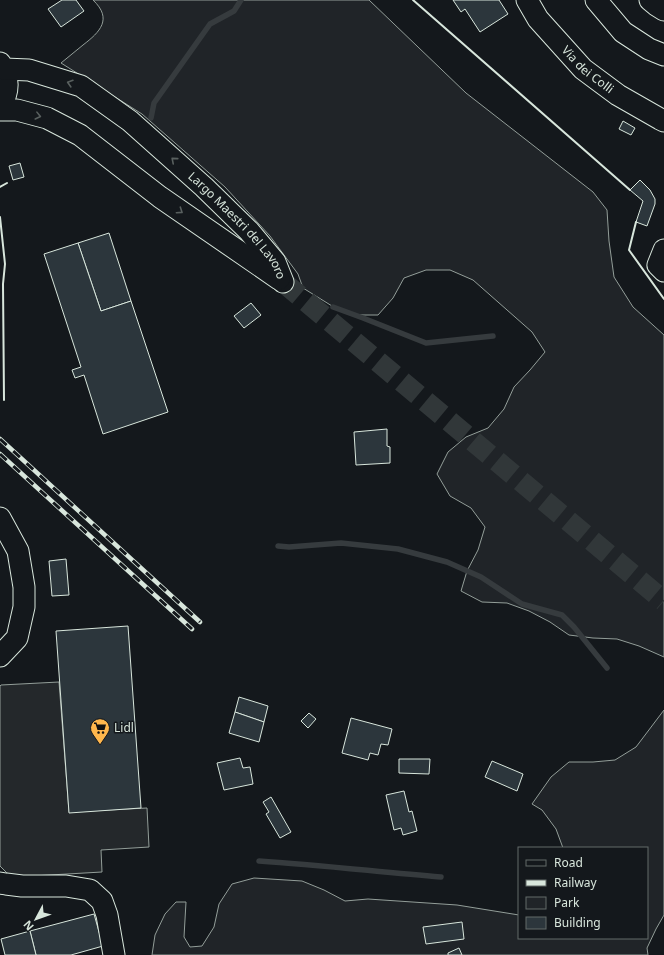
<svg xmlns="http://www.w3.org/2000/svg" width="664" height="955" font-family="'Noto Sans',sans-serif">
<style>
.green{fill:#202428;stroke:#939e99}
.parking{fill:#24282b;stroke:#939e99}
.lines{fill:none;stroke-linecap:round;stroke-linejoin:round}
.stream{stroke:#363b3e;stroke-width:5.5}
.building{fill:#2c363c;stroke:#d8e6dc}
.minor-tunnel{stroke:#313739;stroke-width:21;stroke-dasharray:21 10;stroke-linecap:butt}
.minor-casing{stroke:#d8e6dc;stroke-width:23}
.minor{stroke:#14181c;stroke-width:21}
.rail-casing{stroke:#d8e6dc;stroke-width:4.5}
.rail{stroke:#14181c;stroke-width:3;stroke-dasharray:9;stroke-linecap:butt}
.wall{stroke:#d8e6dc;stroke-width:2}
.oneway{stroke:#59605f}
.labels{text-anchor:middle;stroke-width:3;stroke-linejoin:round;paint-order:stroke}
.street-label{font-size:12px;fill:#d8e6dc;stroke:#14181c}
.poi-label{font-size:12px;fill:#d8e6dc;stroke:#14181c;text-anchor:start}
</style>
<rect width="100%" height="100%" fill="#14181c"/>
<!-- green -->
<g class="green">
<path d="M93 0H369L466 93 593 192 607 210 609 241 614 277 633 307 664 335V657L639 646 617 639 593 638 569 635 550 622 529 611 507 603 482 602 461 591 467 571 478 550 485 527 471 508 450 496 437 474 448 452 466 437 488 428 504 409 514 387 530 370 545 352 532 332 473 280 450 270H426L404 278 393 298 378 315H353L332 306 303 288 298 274 270 236 225 187 142 114 61 63C68 57 76 51 83 45 100 32 113 19 93 0Z"/>
<path d="M664 710V915L656 929 647 948 648 955H152L155 935 165 914 176 902H186L184 937 190 947 202 946 214 927 219 904 232 884 254 878 302 881 324 890 345 901 368 899 457 905 519 915V938H647V848H563L556 829 542 810 532 804 551 777 569 762H593L615 760 636 747Z"/>
</g>
<!-- parking -->
<path class="parking" d="M59 682 69 812 147 808 149 847 101 850 102 872 15 877 7 873 0 866V686L1 685Z"/>
<g class="lines">
<!-- stream -->
<g class="stream">
<path d="M151 118 154 103 210 24 234 11 241 0"/>
<path d="M333 307 363 318 426 343 493 336"/>
<path d="M278 546 289 547 341 543 398 549 447 562 481 577 522 604 562 615 574 627 607 668"/>
<path d="M259 861C320 865 380 872 441 877"/>
</g>
</g>
<!-- building -->
<g class="building">
<path d="M62 0H76L84 11 61 27 48 9Z"/>
<path d="M453 0H499L508 14 480 32 465 9 461 12Z"/>
<path d="M623 121 635 128 631 135 619 129Z"/>
<path d="M20 163 24 177 13 180 9 166Z"/>
<path d="M640 180 650 190 655 199V204L647 226 636 222 643 201 630 190Z"/>
<path d="M109 233 131 301 101 311 78 243Z"/>
<path d="M78 243 101 311 131 301 168 412 103 434 84 375 75 378 72 370 81 367 44 254Z"/>
<path d="M251 303 261 315 244 328 234 316Z"/>
<path d="M387 429V446L390 447V463L356 465 354 432Z"/>
<path d="M66 559 69 595 52 596 49 561Z"/>
<path d="M128 626 141 808 69 813 56 631Z"/>
<path d="M239 697 268 706 264 722 235 712Z"/>
<path d="M235 712 264 722 259 742 229 733Z"/>
<path d="M309 713 316 719 308 728 301 721Z"/>
<path d="M351 718 392 729 388 745 381 744 378 755 370 753 368 760 342 753Z"/>
<path d="M240 758 243 768 250 767 253 784 224 790 217 763Z"/>
<path d="M399 759H430L429 774 399 773Z"/>
<path d="M492 761 523 774 517 791 485 777Z"/>
<path d="M404 791 409 812 412 811 417 831 403 835 401 828 394 830 386 795Z"/>
<path d="M271 797 291 832 280 838 266 814 269 812 263 802Z"/>
<path d="M94 914 103 946 71 955H36L30 931Z"/>
<path d="M462 922 464 939 426 944 423 927Z"/>
<path d="M30 931 36 955H5L1 939Z"/>
<path d="M459 948 462 955H448V953Z"/>
</g>
<g class="lines">
<!-- minor-tunnel -->
<path class="minor-tunnel" d="M283 282 664 601"/>
<defs>
<g id="minor">
<path id="s1" d="M527 0 538 19 583 69 618 95 660 119 664 121"/>
<path d="M596 0 623 32 649 49 664 55"/>
<path d="M650 0 656 5 664 10"/>
<path d="M0 63C9 77 10 92 0 106"/>
<path id="s2" d="M4 69 29 70 81 86 130 121 204 187 249 231 275 262 283 282"/>
<path d="M0 110H17L47 118 80 135 160 197 279 279"/>
<path d="M664 250 658 265 664 271"/>
<path d="M0 518 18 551 24 587V607L17 638 0 656"/>
<path d="M0 883 6 884 22 886H66L90 890 102 901 107 915 114 955"/>
</g>
</defs>
<!-- minor casing -->
<use href="#minor" class="minor-casing"/>
<!-- minor -->
<use href="#minor" class="minor"/>
<defs>
<g id="rail">
<path d="M0 439 200 622"/>
<path d="M0 454 192 629"/>
</g>
</defs>
<!-- rail casing -->
<use href="#rail" class="rail-casing"/>
<!-- rail -->
<use href="#rail" class="rail"/>
<!-- wall -->
<g class="wall">
<path d="M413 0 630 190"/>
<path d="M0 187 7 183"/>
<path d="M0 217 5 264 3 284 4 400"/>
<path d="M636 222 629 250 664 299"/>
</g>
</g>
<!-- one-way arrows -->
<defs><path id="oneway-chevron" d="M-2-3.5L2.5 0L-2 3.5" fill="none" stroke-width="1.6" stroke-linecap="round" stroke-linejoin="round"/></defs>
<g class="oneway">
<use href="#oneway-chevron" transform="translate(70 83) rotate(-163)"/>
<use href="#oneway-chevron" transform="translate(38 116) rotate(14)"/>
<use href="#oneway-chevron" transform="translate(174 160) rotate(-139)"/>
<use href="#oneway-chevron" transform="translate(180 211) rotate(34)"/>
</g>
<!-- icons -->
<defs>
<symbol id="supermarket-pin" viewBox="-11 -11 22 30"><path d="M0 17L-7.5 6A9.5 9.5 0 1 1 7.5 6Z" fill="#ffb74d" stroke="#14181c"/><path d="M-6-5.5h2.5l.6 2H6L4.5 2H-2.5L-4.4-4H-6ZM-1.5 3.2a1.3 1.3 0 1 0 .1 0ZM3 3.2a1.3 1.3 0 1 0 .1 0Z" fill="#111"/></symbol>
</defs>
<g fill-rule="evenodd">
<use href="#supermarket-pin" x="89" y="717" width="22" height="30"/>
</g>
<g class="labels">
<!-- street labels -->
<g class="street-label">
<text dy="4" stroke="none"><textPath href="#s1" startOffset="93">Via dei Colli</textPath></text>
<text dy="4" stroke="none"><textPath href="#s2" startOffset="290">Largo Maestri del Lavoro</textPath></text>
</g>
<!-- poi labels -->
<g class="poi-label">
<text x="114" y="732">Lidl</text>
</g>
</g>
<!-- legend -->
<rect x="518" y="847" width="130" height="92" fill="#14181c" stroke="#626a69"/>
<rect x="526" y="860" width="20" height="6" fill="#14181c" stroke="#626a69"/>
<text x="554" y="867" font-size="12" fill="#d8e6dc">Road</text>
<rect x="526" y="880" width="20" height="6" fill="#d8e6dc" stroke="#626a69"/>
<text x="554" y="887" font-size="12" fill="#d8e6dc">Railway</text>
<rect x="526" y="897" width="20" height="12" fill="#202428" stroke="#626a69"/>
<text x="554" y="907" font-size="12" fill="#d8e6dc">Park</text>
<rect x="526" y="917" width="20" height="12" fill="#2c363c" stroke="#626a69"/>
<text x="554" y="927" font-size="12" fill="#d8e6dc">Building</text>
<!-- north arrow -->
<g transform="translate(36 919) rotate(229)" stroke="#14181c" stroke-width="3" paint-order="stroke">
<path d="M0-3L7 15L0 10L-7 15Z" fill="#d8e6dc"/>
<text y="-6" font-size="11" font-weight="bold" text-anchor="middle" fill="#d8e6dc">N</text>
</g>
</svg>
